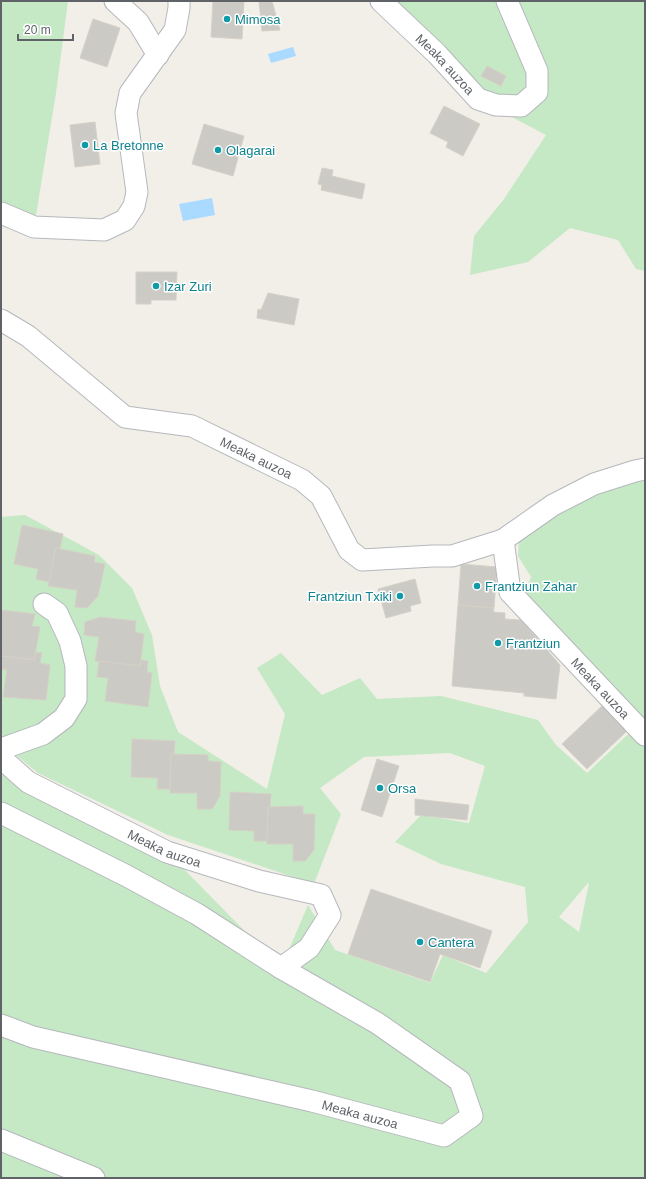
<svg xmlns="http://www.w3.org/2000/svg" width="646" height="1179" font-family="Arial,sans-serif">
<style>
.green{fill:#c5e8c5;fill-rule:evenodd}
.water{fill:#aadaff}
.building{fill:#cccac5;stroke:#d6d1c6}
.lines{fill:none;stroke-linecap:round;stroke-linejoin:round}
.street-casing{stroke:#b5b8bc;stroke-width:23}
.street{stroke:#fff;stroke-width:21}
.culture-dot{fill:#0f9aa8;stroke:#fff;stroke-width:1.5}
.labels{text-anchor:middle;stroke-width:3;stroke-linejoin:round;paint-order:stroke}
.culture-label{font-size:13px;fill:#0d838f;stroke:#fff;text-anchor:start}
.street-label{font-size:13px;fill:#5f6368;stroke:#fff}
</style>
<rect width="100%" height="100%" fill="#f1efe8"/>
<!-- green -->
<g class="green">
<path d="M1 1H68L56 93 34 227 1 214Z"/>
<path d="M381 1H645V271L636 269 618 240 570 228 528 262 470 275 474 236 504 199 546 135 478 99Z"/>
<path d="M645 475V1178H1V758L167 852 281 968 308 905 335 950 430 983 443 955 486 973 528 922 525 887 441 864 395 842 421 815 469 823 485 766 450 753 364 757 320 788 341 814 314 884 168 835 38 773 1 743V517L25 515 99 555 132 588 152 635 160 686 178 732 267 789 285 714 257 668 281 653 322 695 360 678 377 699 441 696 538 720 556 745 587 773 642 721 550 625 525 592 531 577 518 556 519 540 556 509ZM588 883H589L579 932 559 917Z"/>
</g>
<!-- water -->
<g class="water">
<path d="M293 47 296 56 271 63 268 54Z"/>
<path d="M212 198 215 215 183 221 179 204Z"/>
</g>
<!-- building -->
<g class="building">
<path d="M213 1H244L242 39 211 37Z"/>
<path d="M259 1H272L280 30 262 31Z"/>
<path d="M93 19 120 28 107 67 80 58Z"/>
<path d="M487 66 506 76 501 86 481 76Z"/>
<path d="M444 106 480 124 463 156 446 147 448 142 430 133Z"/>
<path d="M95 122 100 164 75 167 70 125Z"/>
<path d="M204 124 244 136 233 176 192 164Z"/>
<path d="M322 168 333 170 332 176 365 184 362 199 321 190 322 185 318 184Z"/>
<path d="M136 272H177L176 300H151V304H136Z"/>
<path d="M268 293 299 299 294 325 257 318 258 309 261 310Z"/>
<path d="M22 525 63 534 60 549 56 548 49 582 36 579 38 569 14 564Z"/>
<path d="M56 548 95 556 94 562 105 564 98 596 87 608 75 607 77 590 48 586Z"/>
<path d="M461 564 497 567 494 608 458 605Z"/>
<path d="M415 579 421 603 410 606 411 611 386 618 378 589Z"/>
<path d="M458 605 494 608 493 612 505 613V619L521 620 560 665 556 699 524 696V693L452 686Z"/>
<path d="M1 610 35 614 32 626 40 627 34 660 1 656Z"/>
<path d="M100 617 136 621 135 632 144 634 140 666 95 661 99 637 84 635 85 622Z"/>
<path d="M36 652 42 653 40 663 50 665 46 700 3 697 7 670 1 669V656L34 660Z"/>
<path d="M141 660 148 661 147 672 152 673 148 707 105 701 108 678 97 677 99 661 140 666Z"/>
<path d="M603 705 627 731 587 769 562 744Z"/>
<path d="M132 739 175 741 174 754H171L170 789H157L158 778 131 777Z"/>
<path d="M171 754 208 755V761L221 762 220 796 212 809H197V793H170Z"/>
<path d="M377 759 399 766 382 817 361 810Z"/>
<path d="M230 792 271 794 270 807H268L267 841H254V831L229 830Z"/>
<path d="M415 799 469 805 467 820 415 815Z"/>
<path d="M303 806V814H315L314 850 305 861H293V844H267L268 807Z"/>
<path d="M371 889 492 931 480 968 440 954 430 982 348 954Z"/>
</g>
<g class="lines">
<defs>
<g id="street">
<path d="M115 1 138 22 158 55"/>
<path id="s1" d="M381 1 437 54 478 99 496 105 521 106 537 92V71L507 1"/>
<path d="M1 213 34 227 104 230 125 220 134 206 137 192 126 113 130 93 175 30 179 8V1"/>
<path id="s2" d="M1 320 28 336 125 417 192 426 302 480 321 496 349 550 362 560 433 556H452L503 540 510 592 645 735"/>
<path d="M503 540 553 505 594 484 635 471 645 469"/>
<path d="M1 749 43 734 64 718 76 699V666L70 641 57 613 44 604"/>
<path id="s3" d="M1 758 28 782 167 852 259 881 321 895 330 915 309 948 281 968"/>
<path d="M1 813 125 875 197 914 281 968 377 1023 460 1081 472 1116 444 1136 312 1101 33 1037 1 1025"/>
<path d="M1 1140 94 1178"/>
</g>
</defs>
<!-- street casing -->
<use href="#street" class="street-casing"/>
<!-- street -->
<use href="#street" class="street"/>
</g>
<!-- markers -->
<g class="culture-dot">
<circle cx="227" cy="19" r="4"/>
<circle cx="85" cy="145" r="4"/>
<circle cx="218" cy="150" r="4"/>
<circle cx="156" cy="286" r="4"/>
<circle cx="477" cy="586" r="4"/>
<circle cx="400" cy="596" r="4"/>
<circle cx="498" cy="643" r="4"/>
<circle cx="380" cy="788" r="4"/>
<circle cx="420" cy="942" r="4"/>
</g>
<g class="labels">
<!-- culture labels -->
<g class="culture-label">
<text x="235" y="24">Mimosa</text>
<text x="93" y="150">La Bretonne</text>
<text x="226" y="155">Olagarai</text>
<text x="164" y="291">Izar Zuri</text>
<text x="485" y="591">Frantziun Zahar</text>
<text x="392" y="601" text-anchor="end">Frantziun Txiki</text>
<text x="506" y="648">Frantziun</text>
<text x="388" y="793">Orsa</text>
<text x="428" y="947">Cantera</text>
</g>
<!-- street labels -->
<g class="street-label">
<text dy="5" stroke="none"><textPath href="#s1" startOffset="90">Meaka auzoa</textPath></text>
<text dy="5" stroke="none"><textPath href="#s2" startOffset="297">Meaka auzoa</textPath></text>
<text dy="5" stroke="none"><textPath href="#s2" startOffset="778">Meaka auzoa</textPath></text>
<text dy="5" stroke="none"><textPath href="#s3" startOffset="188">Meaka auzoa</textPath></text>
<text transform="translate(360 1114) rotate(15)" y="5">Meaka auzoa</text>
</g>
</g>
<!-- border -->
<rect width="646" height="1179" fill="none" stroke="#5f6368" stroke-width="4"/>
<!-- scale -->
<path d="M18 34v6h55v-6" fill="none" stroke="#5f6368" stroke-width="2"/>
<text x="24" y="34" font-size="12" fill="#5f6368" stroke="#ffffff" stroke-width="3" paint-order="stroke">20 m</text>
</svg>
